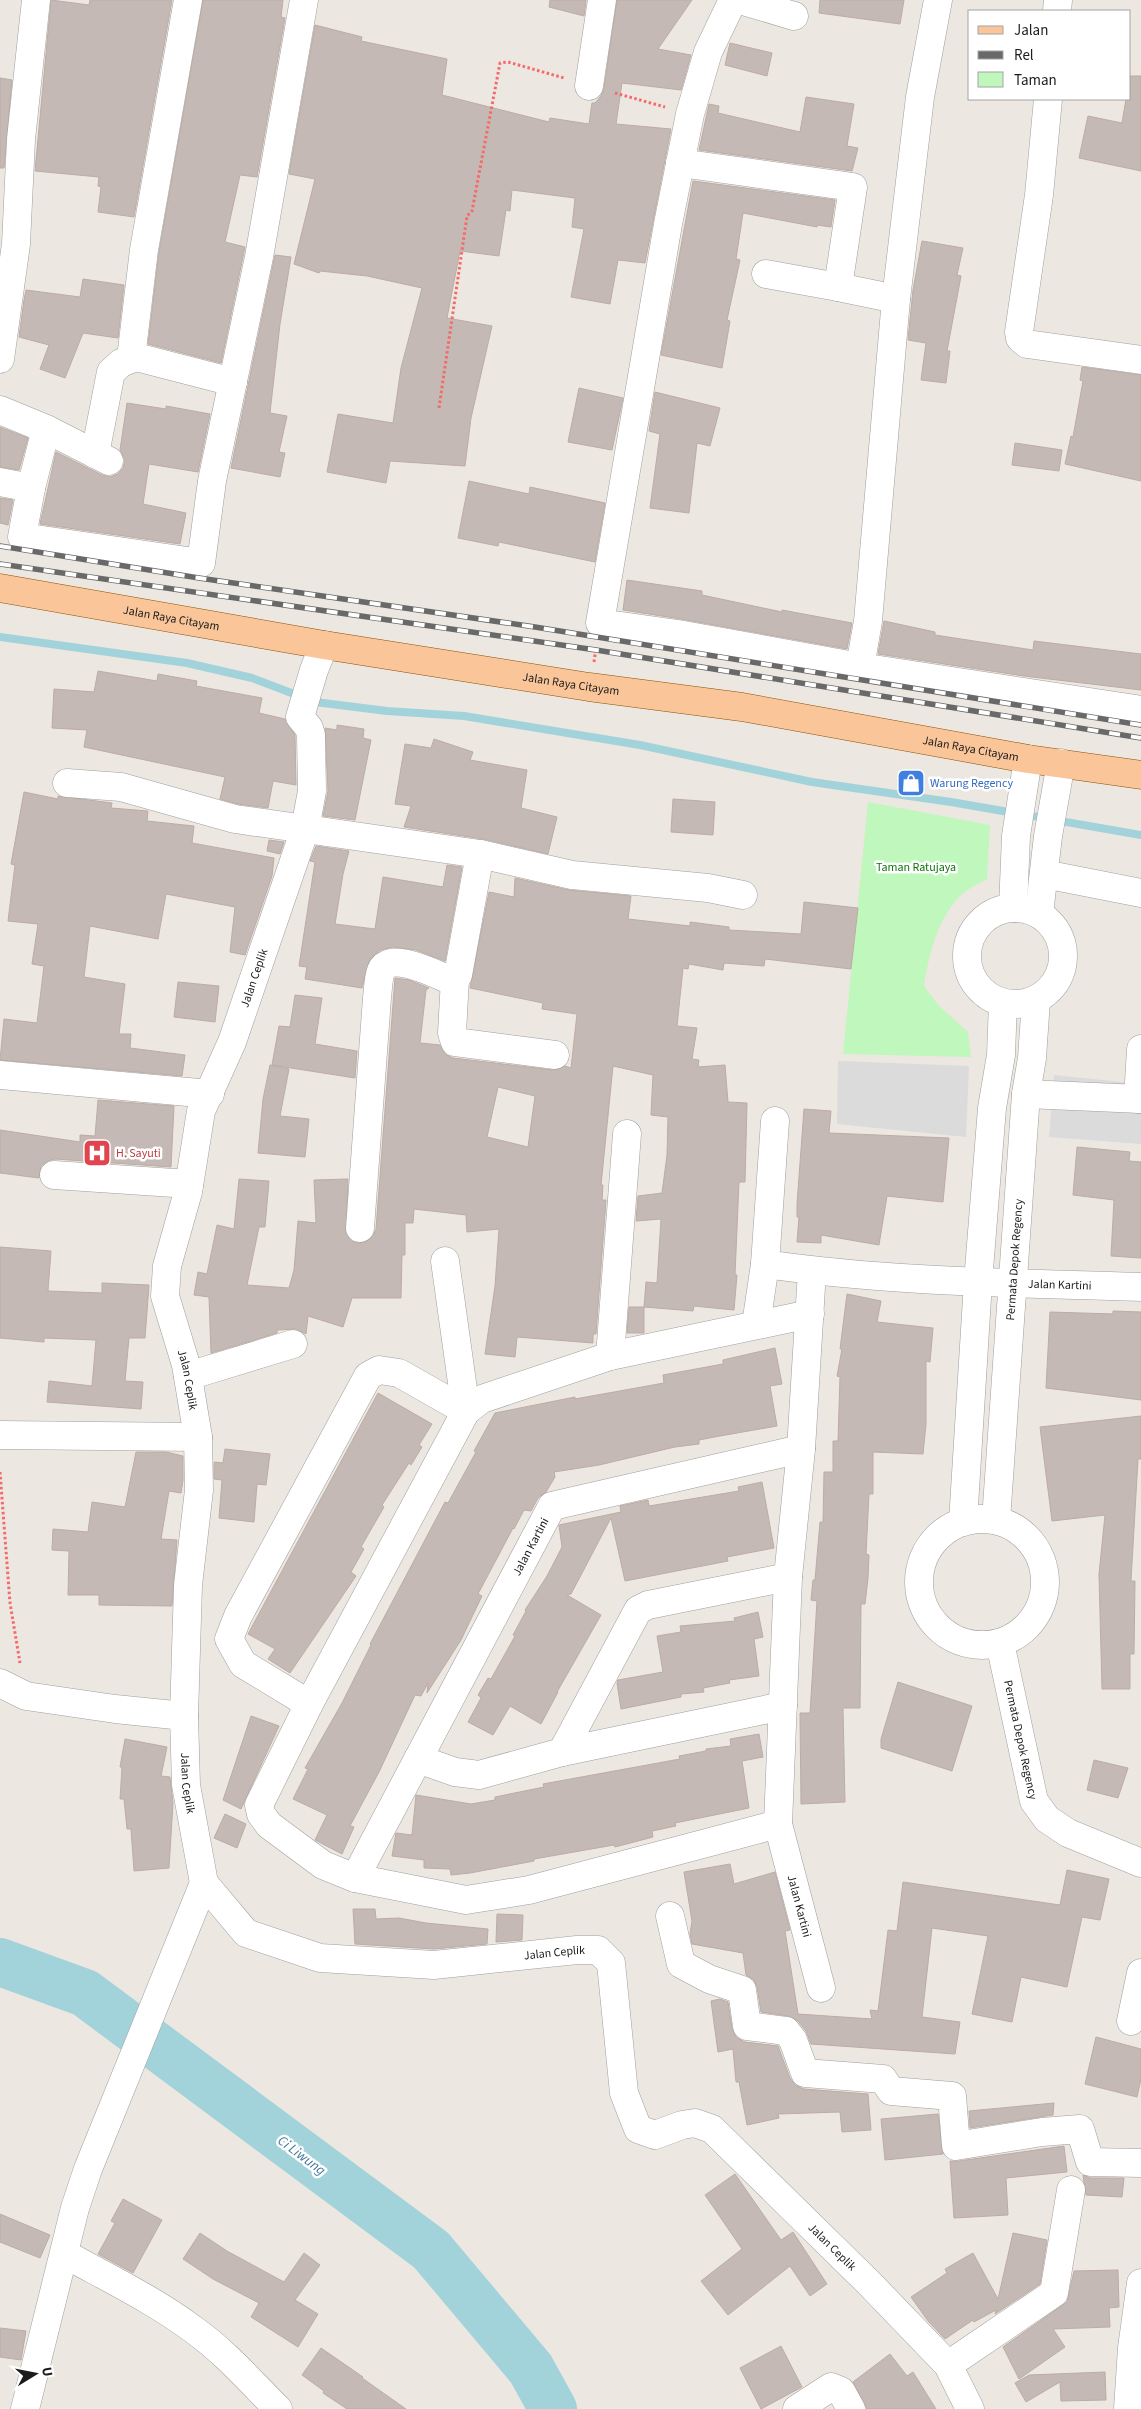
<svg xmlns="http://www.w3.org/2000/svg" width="1141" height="2409" font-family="'Source Sans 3',sans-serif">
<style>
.park{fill:#bff7bd}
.parking{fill:#dbdbdb}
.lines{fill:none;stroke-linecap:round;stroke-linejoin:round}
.stream{stroke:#a2d3da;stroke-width:8}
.river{stroke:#a2d3da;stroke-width:48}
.building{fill:#c4b9b4;stroke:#bdaca4;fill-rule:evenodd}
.street-casing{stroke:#9f9f9f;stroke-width:29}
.primary-casing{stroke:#8e5104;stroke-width:29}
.path{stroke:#f5696a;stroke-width:3;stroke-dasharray:2.5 2.5;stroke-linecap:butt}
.street{stroke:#fff;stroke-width:28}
.primary{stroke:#f9c599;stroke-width:28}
.rail-casing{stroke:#696969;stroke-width:5.5}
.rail{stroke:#fff;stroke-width:4;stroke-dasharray:11;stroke-linecap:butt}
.labels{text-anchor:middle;stroke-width:5;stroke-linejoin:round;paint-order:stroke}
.street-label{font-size:12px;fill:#1b1b1b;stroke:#fff}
.shop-label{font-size:12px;fill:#366cbe;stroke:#fff;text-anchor:start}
.park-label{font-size:12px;fill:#11740e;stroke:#fff}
.health-label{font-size:12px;fill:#be3a42;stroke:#fff;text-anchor:start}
.water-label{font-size:14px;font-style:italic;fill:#457898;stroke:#fff}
</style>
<rect width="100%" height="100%" fill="#ece7e1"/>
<!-- park -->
<path class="park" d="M868 802 990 825 987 879C978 884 967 889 960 896 937 920 929 954 924 986L939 1006 968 1032 971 1057 843 1054Z"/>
<!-- parking -->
<g class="parking">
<path d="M838 1061 969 1066 966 1137 837 1124Z"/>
<path d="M1054 1075 1141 1084V1144L1049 1137Z"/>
</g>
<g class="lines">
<!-- stream -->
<path class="stream" d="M0 637 187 663 252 678 315 702 387 711 464 716 640 745 812 782 951 802 1141 835"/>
<!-- river -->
<path class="river" d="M0 1962 85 1993 431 2250 531 2369 553 2409"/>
</g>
<!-- building -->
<g class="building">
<path d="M51 0 89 5 90 0H172L134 217 98 212 101 187 98 186 99 177 35 171Z"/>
<path d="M203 0H283L281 17 285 18 257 177 240 175 225 242 245 247 221 363 148 344 159 252Z"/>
<path d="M550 0H586L584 16 549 7Z"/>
<path d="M617 0H692L658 49 691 55 681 90 622 83 616 124 671 129 645 263 618 260 610 304 571 297 584 229 572 227 575 198 512 190 510 211 506 210 499 256 460 251 447 318 492 326 471 418 465 466 390 461 386 483 327 472 338 414 393 423 401 368 422 288 367 276 320 271 319 273 294 264 315 179 289 174 315 25 362 37 361 41 447 59 442 95 549 122 550 118 589 124 592 103H595L601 96 604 88Z"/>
<path d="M820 0H904L900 24 819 13Z"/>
<path d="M730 43 772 53 767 76 725 65Z"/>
<path d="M1130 76H1141V171L1079 158 1088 116 1122 123 1126 99H1130Z"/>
<path d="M0 78 12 80 4 168H0Z"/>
<path d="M806 97 854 104 847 146 858 148 852 171 699 150 709 104 719 106 718 113 800 132Z"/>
<path d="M693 181 835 200 831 227 817 225V227L743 213 736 259 740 260 727 320 730 321 722 368 661 355Z"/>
<path d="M922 241 963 248 957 275 961 276 947 351H950L946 383 921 380 926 343 908 340 913 290Z"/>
<path d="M275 255 291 257 280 324 270 413 287 416 279 452 285 453 280 477 231 468Z"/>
<path d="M83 279 124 285 118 338 83 333 65 378 40 369 49 345 19 337 24 300 26 290 80 297Z"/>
<path d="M1082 367 1141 375V481L1065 464 1071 436 1073 437 1083 381 1080 380Z"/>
<path d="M579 388 623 398 612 450 568 442Z"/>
<path d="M655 392 720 408 710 446 697 443 689 513 650 508 660 434 649 431Z"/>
<path d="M127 403 166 409V406L210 414 198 472 149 464 143 504 186 513 180 544 40 524 56 452 102 475 110 477 118 474 123 468 125 460 120 450Z"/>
<path d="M0 427 28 438 19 470 0 467Z"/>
<path d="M1015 443 1062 450 1059 471 1012 465Z"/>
<path d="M469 481 529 494 530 487 605 503 595 562 499 542 498 546 458 538Z"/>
<path d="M0 498 13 500 8 525 0 523Z"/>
<path d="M627 580 702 591V595L782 612V610L852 623 847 649 681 619 623 610Z"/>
<path d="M884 621 935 632V635L1033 650 1034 641 1141 654V690L1024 676 878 654Z"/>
<path d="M98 671 157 681 158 674 197 681 196 686 262 698 259 713 285 719 295 735 296 785 273 781 268 808 238 804 220 799 225 777 84 747 87 730 52 728 54 689 94 692Z"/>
<path d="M337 725 364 729 363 738 371 740 355 820 323 816 328 791 325 728 337 730Z"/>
<path d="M434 739 473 752 470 760 527 770 521 808 557 817 548 854 483 839 404 827 411 806 395 804 405 744 431 748Z"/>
<path d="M24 792 58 799V796L112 803 111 808 148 811 147 821 194 826 192 843 274 858 272 876 245 955 230 952 235 907 166 894 158 939 90 926 84 977 125 984 119 1034H131L130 1048 185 1055 182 1076 0 1060 4 1019 37 1023 44 966 32 964 38 924 8 921 15 865 11 864Z"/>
<path d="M673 799 715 802 713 835 671 832Z"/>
<path d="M269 840 284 842 280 854 267 851Z"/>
<path d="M316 846 349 851 343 874 335 924 375 929 383 877 443 887 447 865 462 867 445 961 416 950 393 947 380 950 369 961 362 988 305 979 307 967 299 966 315 862 310 861Z"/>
<path d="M515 878 569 890 631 896 628 919 690 926V922L729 927V930L801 934 804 902 858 908 851 969 765 959 764 966 724 963 723 970 689 964 688 969 683 968 677 1026 697 1028 692 1059 699 1060 698 1067 725 1065 728 1102 747 1103 745 1182H739L735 1275H737L734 1310 694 1306 693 1311 644 1307 646 1282 657 1283 661 1219 636 1221 638 1196 662 1193 667 1155 668 1117 651 1115 653 1075 613 1066 601 1185H603L602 1200H606L596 1334H593V1343L517 1337 515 1357 485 1354 495 1286 499 1229 467 1232 466 1215 414 1209 413 1223H405V1255H402L401 1298H352L343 1327 308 1316 306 1334 296 1329 277 1330V1333L211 1353 209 1297 194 1295 198 1272 207 1274 217 1225 234 1229 239 1179 269 1181 265 1227H259L247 1285 289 1288 294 1270 298 1221 316 1223 314 1180 348 1179 346 1234 351 1241 358 1243 366 1242 373 1236 376 1229 395 978 409 980 429 988 426 990 420 1043 440 1045 445 1054 453 1058 553 1070 565 1066 571 1068 577 1014 542 1009 543 1003 470 988 489 892 514 897ZM498 1087 535 1096 528 1147 487 1137Z"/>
<path d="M178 982 219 986 215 1022 174 1017Z"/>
<path d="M295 995 322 998 315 1044 357 1051 355 1078 272 1065 279 1026 290 1027Z"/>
<path d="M270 1065 289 1069 280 1116 309 1119 305 1157 258 1153 263 1099Z"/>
<path d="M98 1100 174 1106 171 1167 55 1159 48 1161 41 1166 39 1178 0 1173V1130L80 1142V1135L95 1136Z"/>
<path d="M804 1109 831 1111 829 1133 949 1138 943 1202 887 1196 879 1245 821 1235V1243L797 1242 799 1217H797V1204Z"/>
<path d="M1077 1147 1130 1152 1129 1161 1141 1162V1258L1111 1256 1114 1200 1073 1195Z"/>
<path d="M0 1247 51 1251 48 1291 102 1293V1283L149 1285 145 1338H129L125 1381 143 1382 141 1409 47 1402 49 1381 92 1386 96 1340 44 1338V1342L0 1338Z"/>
<path d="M847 1294 881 1301 877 1322 933 1328 930 1362 926 1361V1424L923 1454 873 1452V1494H869L866 1554 869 1555 868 1578 865 1604H861L860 1708H843L845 1802 801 1804 800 1713H810L817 1601 811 1600 813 1580H815L820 1522H823L824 1472H833V1441H838L840 1377 837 1376 842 1349H840Z"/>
<path d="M629 1307H644V1333H627Z"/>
<path d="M1113 1311 1141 1312V1400L1046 1388 1050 1312 1113 1314Z"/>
<path d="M775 1348 782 1384 770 1386 777 1426 720 1436 699 1440V1444L675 1447 599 1465 554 1472 555 1477 546 1492 538 1498 531 1511 524 1510 514 1529 513 1528 478 1594 482 1596 461 1640 427 1693 428 1683 421 1696 415 1695 379 1772 350 1826 354 1827 342 1854 315 1840 327 1815 293 1799 308 1769 305 1768 342 1703 371 1645 370 1644 445 1502 448 1503 476 1452 474 1451 495 1413 575 1397V1399L664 1383 663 1375 723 1364V1360Z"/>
<path d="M378 1393 432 1424 419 1445 422 1447 411 1465 409 1463 382 1505 384 1507 361 1547 364 1549 351 1572 356 1576 290 1673 268 1659 275 1649 248 1634Z"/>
<path d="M1141 1416V1459H1138L1131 1581H1135L1134 1654H1130V1689H1102L1099 1574 1105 1515 1052 1521 1040 1427Z"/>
<path d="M225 1449 270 1454 266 1485 257 1484 254 1522 219 1518 222 1480 214 1479V1462L223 1463Z"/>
<path d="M136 1452H166L183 1456V1480L181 1493 169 1491 161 1539 177 1540 172 1606 99 1605V1595H68L69 1551 52 1550 53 1529 88 1532 92 1502 125 1507Z"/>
<path d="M762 1482 774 1548 727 1557 728 1561 625 1581 611 1518 571 1594 567 1595 601 1615 557 1692H558L541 1724 510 1706 493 1735 468 1722 481 1698 478 1695 488 1678 491 1679 515 1636 513 1635 526 1611 525 1610 547 1576 562 1547 559 1525 621 1512 620 1506 648 1500 649 1506 739 1491 738 1487Z"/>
<path d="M758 1612 763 1637 754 1639 759 1676 729 1680 730 1683 703 1688 704 1692 681 1694V1697L621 1709 617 1683 618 1680 663 1672 657 1636 681 1632 680 1626 735 1621 734 1618Z"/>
<path d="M898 1682 972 1706 952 1771 881 1748V1739Z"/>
<path d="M251 1716 279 1726 241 1809 223 1800Z"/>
<path d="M759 1734 763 1757 742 1761 749 1808 675 1823 676 1826 652 1831 653 1837 615 1847 614 1845 534 1859V1861L470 1873 451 1875 450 1869 424 1868V1860L392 1856 396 1833 412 1835 416 1795 471 1804 495 1800V1797L544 1787 543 1784 680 1759 679 1756 706 1751V1749L731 1746 730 1739Z"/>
<path d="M125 1739 167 1747 161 1776 170 1777 173 1803 169 1868 134 1871 131 1829H127L124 1799H120L122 1767H120Z"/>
<path d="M1094 1760 1128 1768 1118 1798 1087 1790Z"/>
<path d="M225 1814 246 1824 237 1848 214 1838Z"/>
<path d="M730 1864 734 1884 775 1872 790 1930 785 1931 798 2014 872 2019 870 2010 878 2011 888 1930 897 1931 903 1882 1060 1905 1067 1870 1109 1879 1100 1920 1082 1917 1067 1987 1021 1977 1012 2022 972 2014 988 1936 932 1928 922 2017 960 2022 955 2054 811 2044 806 2031 798 2021 788 2016 761 2012 757 1987 754 1980 746 1975 743 1953 692 1944 690 1934 692 1921 684 1872Z"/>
<path d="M353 1909H375L376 1919 399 1918 426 1923 488 1929 487 1944 434 1949 355 1944Z"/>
<path d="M497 1914 523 1915 522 1940 496 1942Z"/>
<path d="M720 1999 728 2002 732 2028 736 2037 745 2042 778 2046 790 2078 796 2086 804 2089 868 2094 871 2130 842 2132 840 2112 778 2114 779 2118 747 2125 739 2082H736L733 2049 718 2052 711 2001Z"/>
<path d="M1096 2037 1141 2049V2079L1137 2097 1085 2084Z"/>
<path d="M1054 2103 1053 2115 970 2128 969 2111Z"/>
<path d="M938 2114 943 2154 885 2160 881 2119Z"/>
<path d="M1064 2146 1067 2172 1006 2178 1008 2215 954 2218 950 2161H959Z"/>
<path d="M735 2174 781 2240 793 2232 827 2284 810 2296 790 2266 728 2315 701 2281 742 2249 705 2195Z"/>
<path d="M1083 2175 1090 2178H1124L1122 2197 1086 2195Z"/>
<path d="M123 2199 162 2220 133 2273 98 2254 115 2223 111 2221Z"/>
<path d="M0 2214 50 2235 40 2258 0 2242Z"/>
<path d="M200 2233 227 2251 284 2282 304 2253 320 2265 295 2300 318 2314 298 2347 251 2317 259 2303 213 2279 183 2259Z"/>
<path d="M1013 2233 1047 2240 1040 2284 995 2314 996 2310 974 2322 973 2320 945 2339 928 2321 911 2297 947 2273 945 2269 973 2253 998 2299Z"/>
<path d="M1118 2270 1119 2307 1109 2308 1110 2327 1053 2329 1065 2347 1019 2379 1003 2347 1067 2302 1074 2271Z"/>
<path d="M0 2328 26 2331 21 2360 0 2357Z"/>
<path d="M781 2346 802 2387 761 2409 740 2368Z"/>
<path d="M321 2348 363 2377 362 2378 406 2409H347L323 2393 324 2391 302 2375Z"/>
<path d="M890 2354 907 2376 913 2372 936 2409H867L853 2382Z"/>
<path d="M1105 2372 1106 2400 1061 2401 1060 2382 1026 2402 1015 2383 1029 2375Z"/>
</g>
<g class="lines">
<defs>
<g id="street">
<path d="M188 0 144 250 132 350 136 357 233 382"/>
<path d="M733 0 708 52 690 114 668 224 600 623 678 634 860 667 1141 710"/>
<path d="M740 0 794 16"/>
<path d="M1057 11 1058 0"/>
<path d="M589 86 602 0"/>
<path d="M1048 99 1039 195 1019 332 1020 338 1027 344 1141 360"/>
<path d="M680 163 853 187 838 287 766 274"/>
<path d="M838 287 896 299 868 621 860 667"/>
<path d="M896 299 920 97 938 0"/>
<path d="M0 359 16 244 21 139 36 0"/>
<path d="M0 410 46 429 109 461"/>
<path d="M95 454 111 372 121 363 136 357"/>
<path d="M0 482 31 488 46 429"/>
<path d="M31 488 22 537 201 563 212 481 259 257 304 0"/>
<path id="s1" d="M324 645 314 670 300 717 309 728 311 735 312 791 305 829 232 1042 201 1111 188 1192 167 1266 165 1296 186 1365 198 1437 199 1490 188 1585 184 1716 186 1785 204 1883 246 1933 320 1958 434 1965 577 1950H598L611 1963 624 2093 638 2129 655 2135 682 2125 695 2123 712 2129 869 2283 948 2365 970 2409"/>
<path d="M67 783 121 787 235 819 480 854 572 875 708 888 743 895"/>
<path d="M1044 874 1141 893"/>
<circle cx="1015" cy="956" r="48"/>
<path d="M1013 908 1016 836 1028 759"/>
<path d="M1039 914 1048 836 1061 763"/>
<path d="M455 979 452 1033 455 1042 555 1055"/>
<path d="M0 1075 210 1094"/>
<path d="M1026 1094 1141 1099"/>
<path d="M1138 1099 1141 1049"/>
<path id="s2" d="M775 1121 765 1264C889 1282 1016 1283 1141 1287"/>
<path d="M54 1175 189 1184"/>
<path d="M360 1228 377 998C378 990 378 979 381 971 389 950 435 974 450 980L455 979 458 975 480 854"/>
<path d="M445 1261 466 1411"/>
<path id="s3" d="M812 1271 801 1449 788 1577 778 1824 821 1988"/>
<path d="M756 1325 765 1264"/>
<path d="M610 1356 627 1134"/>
<path d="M188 1376 293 1344"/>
<path d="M0 1435 198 1437"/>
<circle cx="982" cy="1582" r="63"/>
<path id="s4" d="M996 1520 1026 1094 1032 1058 1036 1000"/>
<path d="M963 1522 978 1282 992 1108 1001 1055 1003 1003"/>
<path id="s5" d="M1000 1643 1034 1801 1047 1819 1068 1833 1141 1863"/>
<path d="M0 1683 26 1696 115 1709 184 1716"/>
<path d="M309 1704 243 1664 229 1639 238 1616 368 1376 379 1370 399 1373 466 1411"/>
<path d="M562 1752 783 1706"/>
<path d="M418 1759 455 1772 479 1775 562 1752 638 1610 648 1605 788 1577"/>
<path d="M778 1824 529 1890 466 1900 355 1878 323 1865 269 1825 261 1814 259 1805 309 1704 466 1411 482 1399 610 1356 810 1314"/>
<path id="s6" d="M355 1878 552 1506 801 1449"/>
<path d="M670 1916 681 1964 709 1979 742 1990 747 2026 786 2031 793 2040 805 2073 883 2079 891 2091 952 2096 956 2146 1042 2132 1080 2129 1090 2162 1141 2163"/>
<path d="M1131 2021 1141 1973"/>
<path d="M65 2254C108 2278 154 2300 194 2330 225 2352 251 2382 278 2409"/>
<path d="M948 2365 1054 2293 1071 2190"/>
<path d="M25 2409 75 2208 88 2169 204 1883"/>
<path d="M797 2409 831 2387 841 2391 851 2409"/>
<path d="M1128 2409 1132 2348 1141 2283"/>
</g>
<g id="primary">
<path id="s7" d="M0 588 324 645 589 687 742 707 1028 759 1141 775"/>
</g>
</defs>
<!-- street casing -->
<use href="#street" class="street-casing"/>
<!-- primary casing -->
<use href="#primary" class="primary-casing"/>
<!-- path -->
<g class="path">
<path d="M615 93 665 107"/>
<path d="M439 408 467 216 472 211 500 63 508 62 564 78"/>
<path d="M594 662 596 648"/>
<path d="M0 1472 10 1603 20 1663"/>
</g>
<!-- street -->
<use href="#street" class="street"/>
<!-- primary -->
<use href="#primary" class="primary"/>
<defs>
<g id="rail">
<path d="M0 546 199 578 535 627 1141 725"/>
<path d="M0 564 596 650 1141 738"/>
</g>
</defs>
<!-- rail casing -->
<use href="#rail" class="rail-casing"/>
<!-- rail -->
<use href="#rail" class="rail"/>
</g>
<!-- icons -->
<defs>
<symbol id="shop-square" viewBox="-11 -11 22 22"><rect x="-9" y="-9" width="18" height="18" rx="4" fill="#3f7fe0" stroke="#fff"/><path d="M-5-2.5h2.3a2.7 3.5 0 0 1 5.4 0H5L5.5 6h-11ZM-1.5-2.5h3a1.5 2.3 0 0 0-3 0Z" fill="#fff"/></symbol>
<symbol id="hospital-square" viewBox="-11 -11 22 22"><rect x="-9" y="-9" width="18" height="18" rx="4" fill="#e0444e" stroke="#fff"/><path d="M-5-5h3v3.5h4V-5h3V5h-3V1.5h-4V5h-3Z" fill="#fff"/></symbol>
</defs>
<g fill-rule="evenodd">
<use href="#shop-square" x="895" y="767" width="32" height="32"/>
<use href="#hospital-square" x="81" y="1137" width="32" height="32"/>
</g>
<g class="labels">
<!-- street labels -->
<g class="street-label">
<text dy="4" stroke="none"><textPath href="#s7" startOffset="174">Jalan Raya Citayam</textPath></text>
<text dy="4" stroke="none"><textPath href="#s7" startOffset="579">Jalan Raya Citayam</textPath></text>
<text dy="4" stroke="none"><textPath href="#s7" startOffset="984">Jalan Raya Citayam</textPath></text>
<text transform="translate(254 978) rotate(-71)" y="4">Jalan Ceplik</text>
<text dy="4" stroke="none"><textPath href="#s4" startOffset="261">Permata Depok Regency</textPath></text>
<text dy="4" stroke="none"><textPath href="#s2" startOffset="439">Jalan Kartini</textPath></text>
<text dy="4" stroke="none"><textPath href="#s1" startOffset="769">Jalan Ceplik</textPath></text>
<text dy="4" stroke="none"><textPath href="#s6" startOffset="375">Jalan Kartini</textPath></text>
<text dy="4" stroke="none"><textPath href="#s5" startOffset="99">Permata Depok Regency</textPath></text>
<text dy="4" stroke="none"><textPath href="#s1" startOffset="1174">Jalan Ceplik</textPath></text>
<text dy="4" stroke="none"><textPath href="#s3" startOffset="639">Jalan Kartini</textPath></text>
<text dy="4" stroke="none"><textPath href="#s1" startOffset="1654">Jalan Ceplik</textPath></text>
<text dy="4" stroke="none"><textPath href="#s1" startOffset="2132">Jalan Ceplik</textPath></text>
</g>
<!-- shop labels -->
<g class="shop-label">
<text x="930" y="787">Warung Regency</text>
</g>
<!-- park labels -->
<g class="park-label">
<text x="916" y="871">Taman Ratujaya</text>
</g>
<!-- health labels -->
<g class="health-label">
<text x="116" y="1157">H. Sayuti</text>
</g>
<!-- water labels -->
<g class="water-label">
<text transform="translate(302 2155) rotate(37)" y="5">Ci Liwung</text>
</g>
</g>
<!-- legend -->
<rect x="968" y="10" width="162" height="90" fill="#ffffff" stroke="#a4a4a4"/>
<rect x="978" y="26" width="25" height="8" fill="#f9c599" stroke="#a4a4a4"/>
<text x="1014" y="35" font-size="15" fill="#1b1b1b">Jalan</text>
<rect x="978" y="51" width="25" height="8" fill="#696969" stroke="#a4a4a4"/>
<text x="1014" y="60" font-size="15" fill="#1b1b1b">Rel</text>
<rect x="978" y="72" width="25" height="15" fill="#bff7bd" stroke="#a4a4a4"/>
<text x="1014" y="85" font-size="15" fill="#1b1b1b">Taman</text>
<!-- north arrow -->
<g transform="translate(35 2374) rotate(80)" stroke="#ffffff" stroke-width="4" paint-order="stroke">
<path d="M0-4L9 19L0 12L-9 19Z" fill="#1b1b1b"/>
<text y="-8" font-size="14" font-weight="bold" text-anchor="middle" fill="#1b1b1b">U</text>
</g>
</svg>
